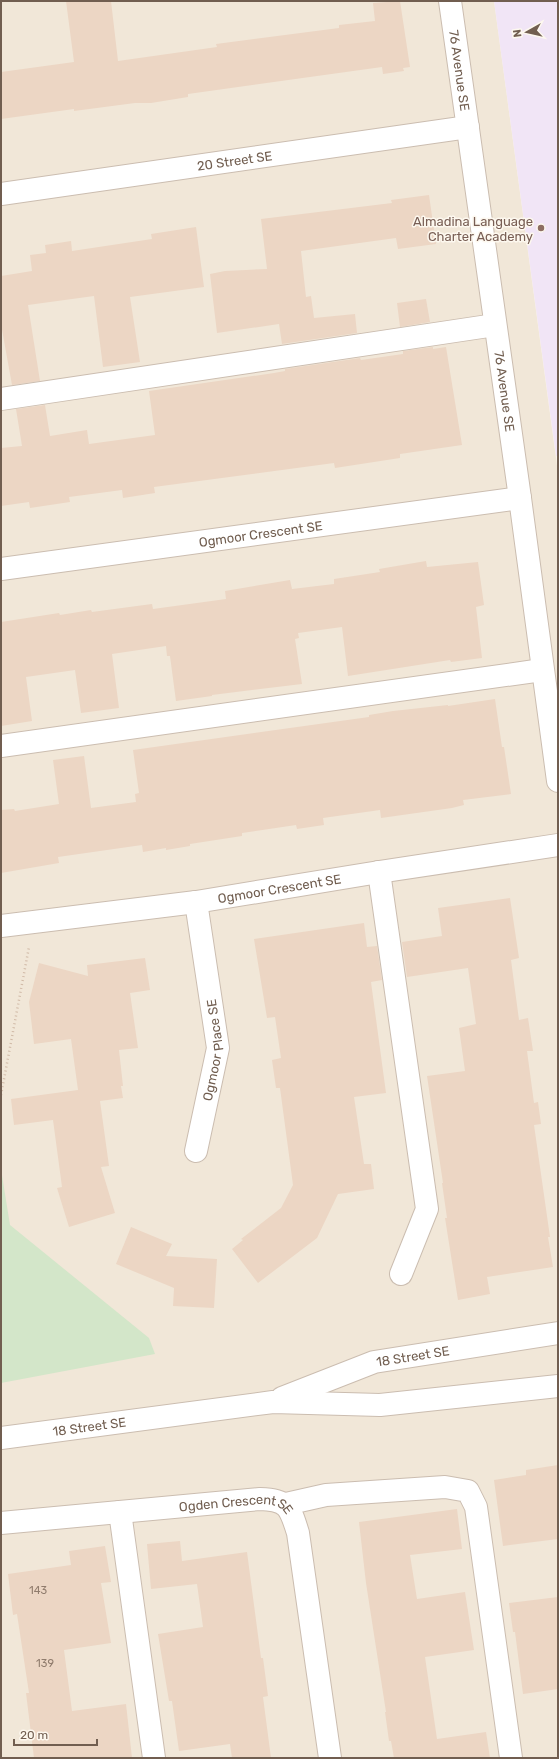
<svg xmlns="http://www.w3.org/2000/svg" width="559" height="1759" font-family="Rubik,sans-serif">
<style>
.residential{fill:#f1e7d8}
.education{fill:#f1e5f6}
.green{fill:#d3e6c9}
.building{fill:#ecd6c4}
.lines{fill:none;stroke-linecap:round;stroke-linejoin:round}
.minor-casing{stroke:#cbbdb0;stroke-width:24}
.path{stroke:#d1baa7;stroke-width:2.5;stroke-dasharray:1 3;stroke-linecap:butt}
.minor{stroke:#fff;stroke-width:22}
.education-dot{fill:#8d6e63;stroke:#fdf8ef;stroke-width:1.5}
.labels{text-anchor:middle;stroke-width:3;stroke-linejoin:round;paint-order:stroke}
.number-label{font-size:11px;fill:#907c6d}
.street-label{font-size:13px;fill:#715e50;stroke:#fdf8ef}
.education-label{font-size:13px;fill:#785e54;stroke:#fdf8ef;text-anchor:end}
</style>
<rect width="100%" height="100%" fill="#faf4e9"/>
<!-- residential -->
<path class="residential" d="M1 1H494L558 473V1758H1Z"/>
<!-- education -->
<path class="education" d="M494 1H558V456H556Z"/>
<!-- green -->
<path class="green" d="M1 1169 10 1225 149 1338 155 1354 1 1383Z"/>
<!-- building -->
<g class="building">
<path d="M66 1H111L118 61 217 47 216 44 339 28V25L375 21 373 3 400 1 410 67 403 68 404 71 383 74 382 67 188 94V97L151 103H135L74 111V109L1 119V72L74 62Z"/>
<path d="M429 195 436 244 398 249 396 238 301 251 306 297 311 296 314 318 355 314 357 333 282 344 279 324 217 333 210 274 225 271 267 269 261 219 392 203 391 200Z"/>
<path d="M196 227 204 287 130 297 140 362 103 367 94 296 28 305 40 381 12 385 1 324V276L32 271 30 255 46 253 45 245 71 241 72 251 152 239 151 234Z"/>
<path d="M426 299 430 322 400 327 397 303Z"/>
<path d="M433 347V349L446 347 462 445 400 454V458L335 468 334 463 154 487 155 493 123 498 122 490 69 497 70 502 30 508 29 502 1 506V448L22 446 16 409 45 405 50 436 87 430 89 444 155 435 149 391 274 373 285 371V369L360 358 361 360 403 354V351Z"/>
<path d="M426 561 427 567 478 562 484 605 476 607 482 658 451 662 450 660 348 676 342 627 298 633 299 638 295 639 302 684 212 695V696L176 701 170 656H167L166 646 112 654 119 708 81 713 75 670 26 677 32 721 1 726V622L59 613 60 615 91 610 92 612 152 604 153 609 226 599 225 591 290 580 292 589 334 584V579L380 572 379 569Z"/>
<path d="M495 699 502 747H504L511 794 463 800 464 805 452 808 381 818 380 810 323 818 324 825 297 829 296 825 242 833V836L190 844V846L166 850V848L143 852 142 845 58 857 59 863 1 873V810L14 809 15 811 59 804 53 760 84 756 91 808 136 802 135 794 139 793 133 750 369 717V715L393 711 448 705V706Z"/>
<path d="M510 898 519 958 511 960 519 1020 528 1018 533 1051H527L534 1103 538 1102 541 1124 534 1125 550 1237H548L553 1267 487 1277 490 1294 458 1300 445 1218H447L442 1183H443L427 1076 465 1071 459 1028 476 1024 468 968 407 977 402 942 442 936 438 908Z"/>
<path d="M364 923 367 947 377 946 382 980 371 982 386 1093 354 1097 364 1164H371L374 1189 338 1194 317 1238 258 1283 232 1249 243 1240 241 1239 281 1208 293 1185 280 1088H276L272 1060 281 1058 275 1017 267 1018 254 939Z"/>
<path d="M145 958 150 990 130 993 138 1048 119 1050 123 1086H121L123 1098 100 1101 109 1166 101 1167 115 1213 69 1227 57 1188 62 1187 53 1120 14 1125 11 1099 78 1090 71 1039 34 1044 29 1002 39 963 88 976 87 965Z"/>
<path d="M131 1227 172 1244 166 1256 217 1259 214 1308 173 1306 174 1288 116 1264Z"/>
<path d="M558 1465V1539L503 1546 494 1480 526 1475V1470Z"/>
<path d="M457 1509 462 1549 410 1555 417 1599 465 1592 474 1650 425 1657 437 1739 486 1732 490 1758H394L391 1741H389L385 1712H386L366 1583 359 1522Z"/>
<path d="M180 1541 182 1561 247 1552 261 1658H263L268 1696 263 1697 271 1758H232L230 1744 179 1751 172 1701H169L158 1634 203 1627 197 1584 151 1589 147 1544Z"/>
<path d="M105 1546 111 1582 101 1583 111 1643 64 1650 72 1711 126 1704 132 1758H34L26 1693H29L17 1614 13 1615 8 1574 71 1565 69 1551Z"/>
<path d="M558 1597V1689L523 1694 515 1632H513L509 1603Z"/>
</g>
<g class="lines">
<defs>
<g id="minor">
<path id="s1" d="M450 1 520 498 558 781"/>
<path id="s2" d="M1 194 468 127"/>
<path d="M1 399 495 325"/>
<path id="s3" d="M1 569 520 498"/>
<path d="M1 746 542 670"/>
<path d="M379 872 427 1209 401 1274"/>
<path id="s4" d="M1 926 196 902 379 872 558 845"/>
<path id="s5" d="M196 1151 218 1048 196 902"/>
<path id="s6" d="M282 1398 374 1362 558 1333"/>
<path id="s7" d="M1 1438 273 1402 380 1405 558 1386"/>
<path d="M286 1504 326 1495 445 1487 468 1491 476 1507 511 1758"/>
<path d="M120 1512 154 1758"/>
<path id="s8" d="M1 1523 260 1499C288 1500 290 1507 298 1533L330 1758"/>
</g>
</defs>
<!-- minor casing -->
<use href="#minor" class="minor-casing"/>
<!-- path -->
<path class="path" d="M1 1095 29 947"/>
<!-- minor -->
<use href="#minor" class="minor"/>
</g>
<!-- markers -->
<circle class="education-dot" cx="541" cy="228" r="4"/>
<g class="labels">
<!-- number labels -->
<g class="number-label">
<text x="38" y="1594">143</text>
<text x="45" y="1667">139</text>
</g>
<!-- street labels -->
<g class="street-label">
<text dy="5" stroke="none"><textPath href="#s1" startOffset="70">76 Avenue SE</textPath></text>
<text dy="5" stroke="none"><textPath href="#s2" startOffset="236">20 Street SE</textPath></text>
<text dy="5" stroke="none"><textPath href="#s1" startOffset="394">76 Avenue SE</textPath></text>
<text dy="5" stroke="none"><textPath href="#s3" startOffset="262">Ogmoor Crescent SE</textPath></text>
<text dy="5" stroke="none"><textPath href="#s4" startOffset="281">Ogmoor Crescent SE</textPath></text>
<text dy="5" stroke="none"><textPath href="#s5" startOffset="103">Ogmoor Place SE</textPath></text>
<text dy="5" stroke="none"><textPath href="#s6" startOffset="138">18 Street SE</textPath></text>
<text dy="5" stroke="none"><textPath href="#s7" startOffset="89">18 Street SE</textPath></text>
<text dy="5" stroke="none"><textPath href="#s8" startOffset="237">Ogden Crescent SE</textPath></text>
</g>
<!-- education labels -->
<g class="education-label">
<text x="533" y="226">Almadina Language<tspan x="533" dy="15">Charter Academy</tspan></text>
</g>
</g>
<!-- border -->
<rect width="559" height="1759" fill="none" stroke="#715e50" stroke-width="4"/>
<!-- north arrow -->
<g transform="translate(527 32) rotate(262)" stroke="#fdf8ef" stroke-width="3" paint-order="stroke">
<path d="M0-3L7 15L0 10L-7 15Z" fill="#715e50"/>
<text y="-6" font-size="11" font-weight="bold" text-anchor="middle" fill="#715e50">N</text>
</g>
<!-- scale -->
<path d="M14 1739v6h83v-6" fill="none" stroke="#715e50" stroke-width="2"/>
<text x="20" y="1739" font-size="12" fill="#715e50" stroke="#fdf8ef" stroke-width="3" paint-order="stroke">20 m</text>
</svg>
